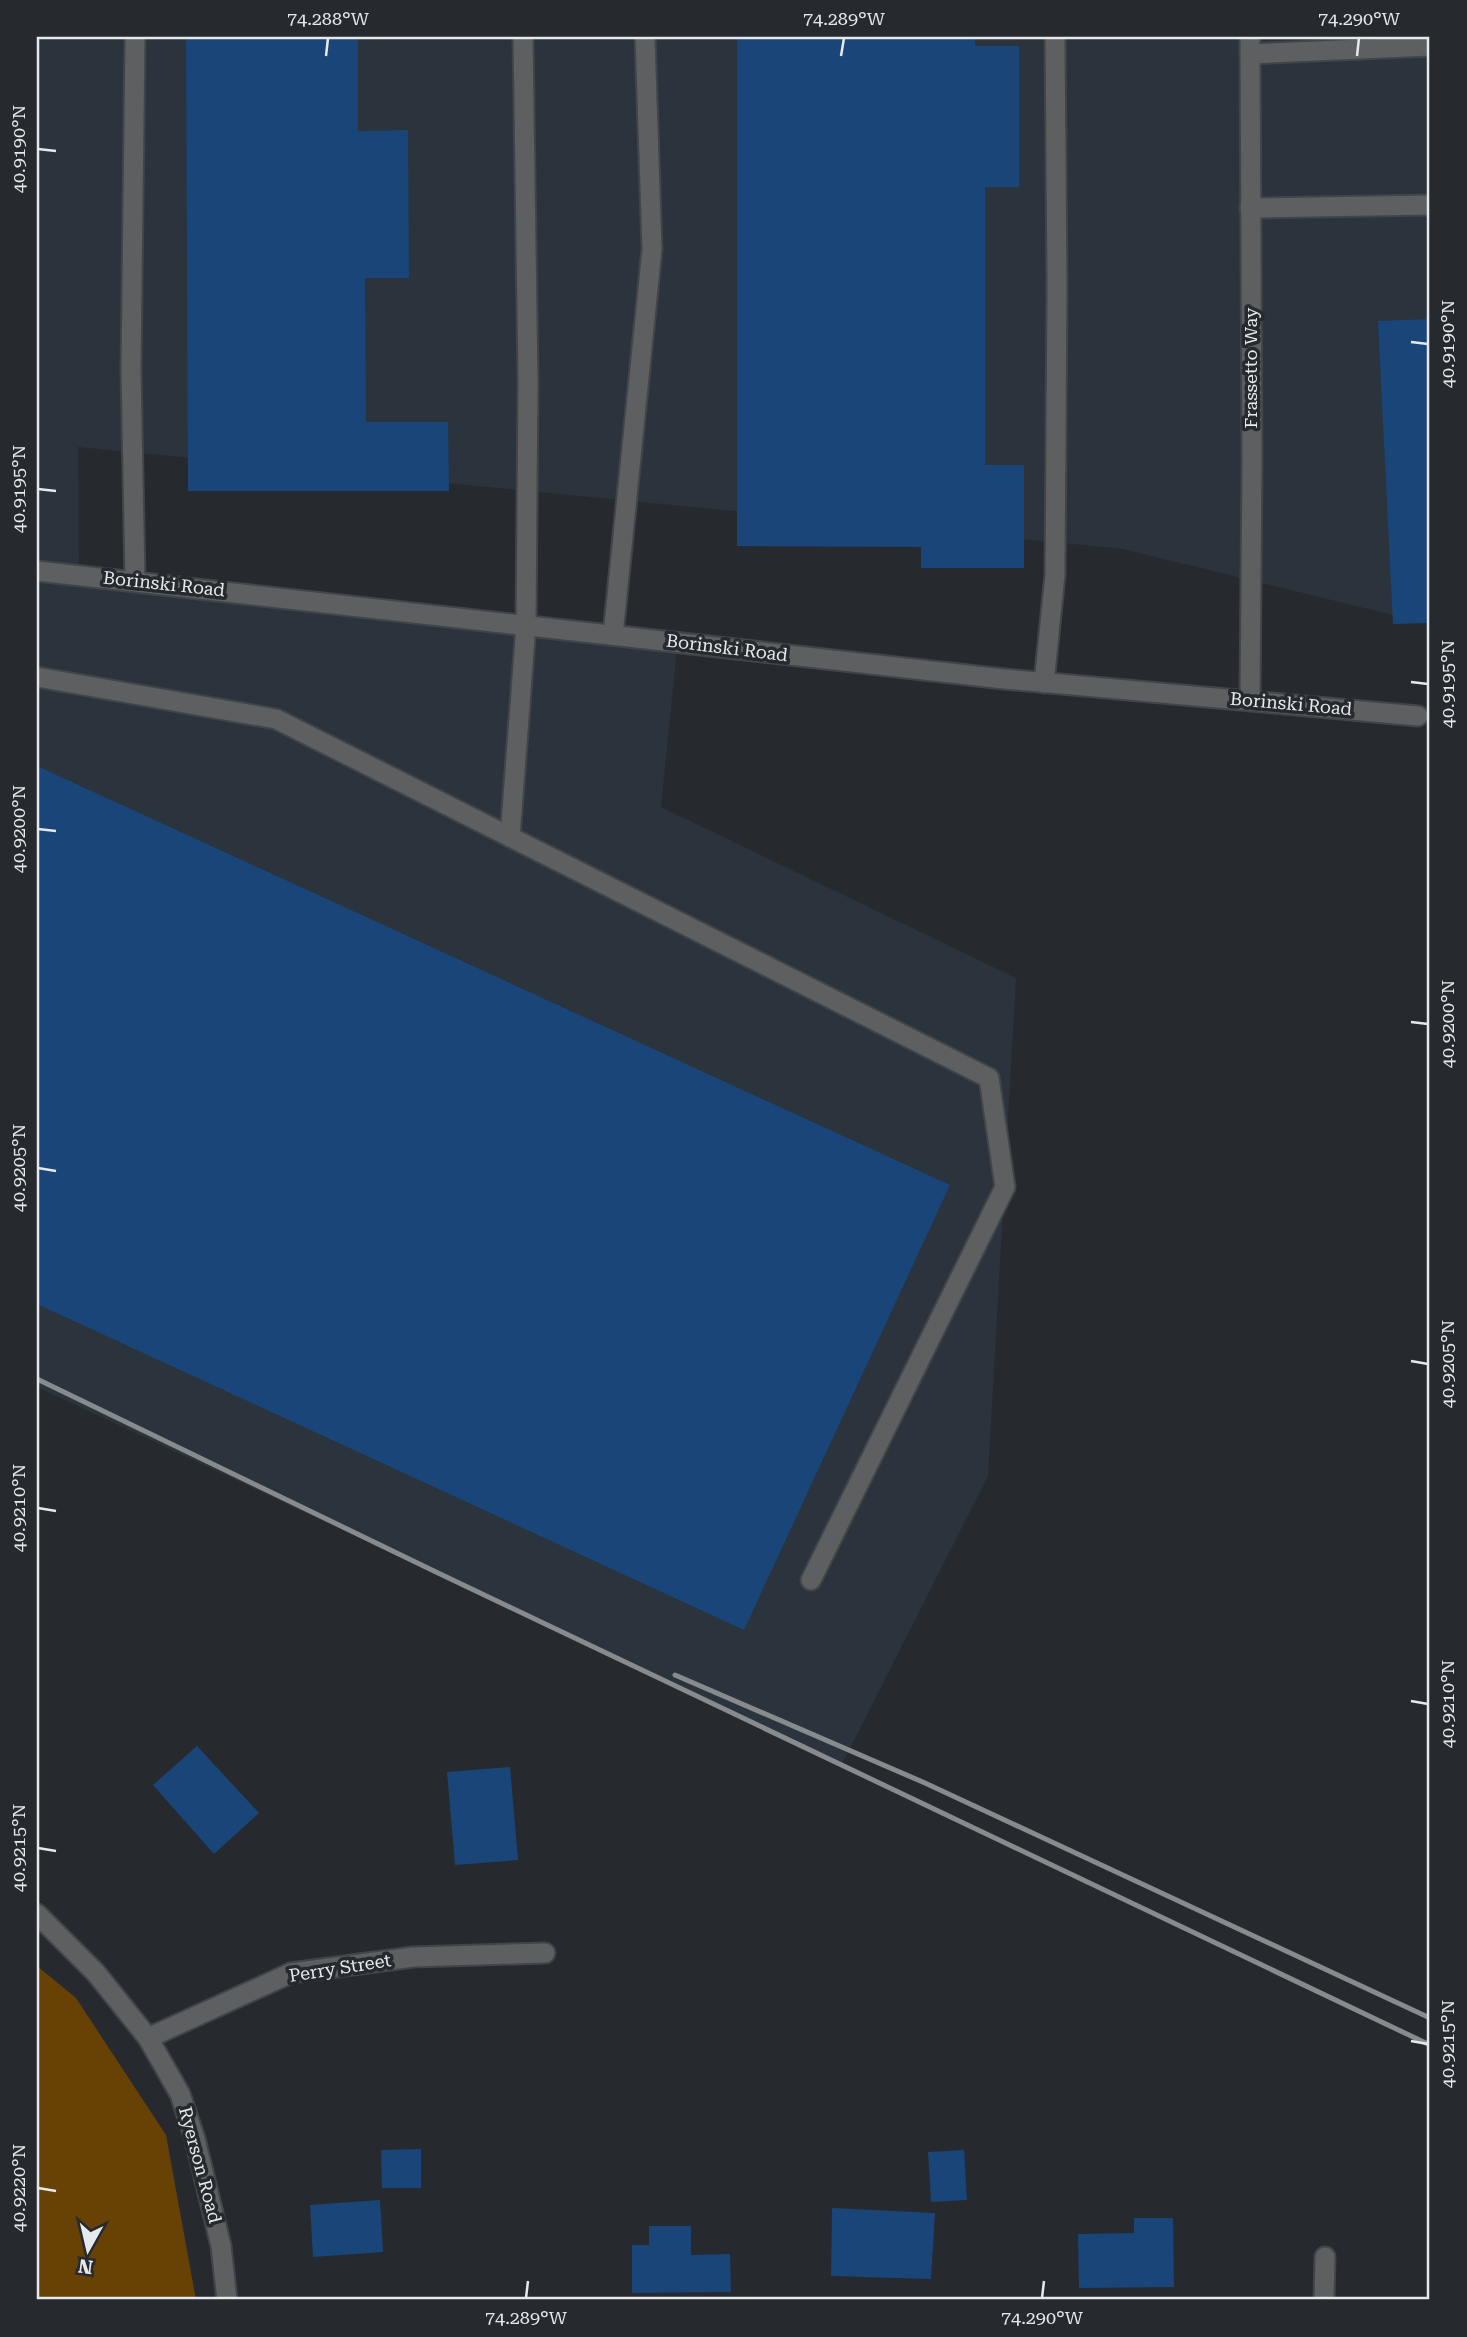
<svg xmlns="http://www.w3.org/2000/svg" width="1467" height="2337" font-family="'Roboto Serif',serif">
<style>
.built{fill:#2b333c}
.green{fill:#684204}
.building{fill:#1a4578}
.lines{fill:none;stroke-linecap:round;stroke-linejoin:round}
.service-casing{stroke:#414549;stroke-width:23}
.minor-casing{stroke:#414549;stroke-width:23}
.tertiary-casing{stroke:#414549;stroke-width:23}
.service{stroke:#5d5f61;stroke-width:19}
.minor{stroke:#5d5f61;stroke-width:19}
.tertiary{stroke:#5d5f61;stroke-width:19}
.rail{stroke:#878b8e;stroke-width:5}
.ticks{fill:none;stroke:#e6e9ec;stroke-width:2.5}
.labels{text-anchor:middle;stroke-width:7;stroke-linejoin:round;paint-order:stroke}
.street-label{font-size:18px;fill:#e6e9ec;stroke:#262a2e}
.neatline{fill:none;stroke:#e6e9ec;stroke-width:2.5}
.ticks-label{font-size:18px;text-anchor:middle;fill:#e6e9ec}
</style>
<rect width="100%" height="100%" fill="#262a2e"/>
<!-- built -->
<path class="built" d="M37 37H1430V617L1397 616 1123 549 78 447 79 574 678 639 661 807 1016 978 988 1476 842 1764 37 1387Z"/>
<!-- green -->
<path class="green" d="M37 1966 76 1998 166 2135 196 2300H37Z"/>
<!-- building -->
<g class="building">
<path d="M186 37H358V131L408 130 409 278H365L366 422H448L449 491H188Z"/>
<path d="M737 37H975V46H1019V187H985V465H1024V568H921V547L737 546Z"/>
<path d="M1430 319V623L1393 624 1378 321Z"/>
<path d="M37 766 950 1185 744 1630 37 1304Z"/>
<path d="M197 1746 259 1813 214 1854 153 1785Z"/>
<path d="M510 1767 518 1860 455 1865 447 1772Z"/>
<path d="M421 2149V2188H382L381 2150Z"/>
<path d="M964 2150 967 2200 931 2202 928 2152Z"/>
<path d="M380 2200 383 2252 313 2257 310 2205Z"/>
<path d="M832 2208 935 2213 931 2279 831 2276Z"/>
<path d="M1134 2218H1173L1174 2287 1079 2288 1078 2234 1134 2233Z"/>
<path d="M649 2226H691V2255L730 2254 731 2292 632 2293V2245H649Z"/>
</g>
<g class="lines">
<defs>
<g id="service">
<path d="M1250 54 1430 46"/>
<path d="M1250 208 1430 205"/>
<path d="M135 581 131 370 135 37"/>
<path d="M613 635 652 249 645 37"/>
<path d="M37 677 276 719 989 1078 1005 1187 811 1580"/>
<path d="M1044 683 1055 575 1057 287 1055 37"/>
<path d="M510 837 526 625 528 382 523 37"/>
</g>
<g id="minor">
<path d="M1250 37 1252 462 1250 700"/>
<path d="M37 571 1004 679 1418 716"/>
<path d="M148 2038 291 1973 413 1957 545 1953"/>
<path d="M1324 2300 1325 2257"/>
</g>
<path id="tertiary" d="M37 1914 96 1973 148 2038 180 2094 195 2139 221 2246 227 2300"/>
</defs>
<!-- service casing -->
<use href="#service" class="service-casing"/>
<!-- minor casing -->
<use href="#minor" class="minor-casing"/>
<!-- tertiary casing -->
<use href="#tertiary" class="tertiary-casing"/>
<!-- service -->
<use href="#service" class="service"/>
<!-- minor -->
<use href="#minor" class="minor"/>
<!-- tertiary -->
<use href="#tertiary" class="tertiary"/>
<!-- rail -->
<g class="rail">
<path d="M37 1379 436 1572 1430 2045"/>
<path d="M675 1675 925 1783 1430 2018"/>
</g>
</g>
<!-- ticks -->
<path class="ticks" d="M326 56 328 38M841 56 844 38M1357 56 1359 38M38 149 56 151M1411 342 1428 344M38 489 56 491M1411 682 1428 684M38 829 56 831M1411 1022 1428 1024M38 1168 56 1171M1411 1361 1428 1364M38 1508 56 1511M1411 1701 1428 1704M38 1848 56 1851M1411 2041 1428 2044M38 2188 56 2191M526 2298 528 2281M1042 2298 1044 2281"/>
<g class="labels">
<!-- street labels -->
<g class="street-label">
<text transform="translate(1251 368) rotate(-90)" y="6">Frassetto Way</text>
<text transform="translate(164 584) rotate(6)" y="6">Borinski Road</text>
<text transform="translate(727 648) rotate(7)" y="6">Borinski Road</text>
<text transform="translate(1291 704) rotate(5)" y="6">Borinski Road</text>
<text transform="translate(340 1968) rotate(-9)" y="6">Perry Street</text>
<text transform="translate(200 2165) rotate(75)" y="6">Ryerson Road</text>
</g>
</g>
<!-- border -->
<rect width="1467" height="2337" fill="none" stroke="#262a2e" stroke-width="77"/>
<!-- north arrow -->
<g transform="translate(88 2250) rotate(188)" stroke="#262a2e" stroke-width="5" paint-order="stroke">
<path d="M0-5L12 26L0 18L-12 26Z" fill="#e6e9ec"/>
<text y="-10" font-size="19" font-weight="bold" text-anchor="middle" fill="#e6e9ec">N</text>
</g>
<rect x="38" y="38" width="1390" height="2260" class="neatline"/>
<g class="ticks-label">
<text x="328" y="25">74.288°W</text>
<text x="844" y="25">74.289°W</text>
<text x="1359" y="25">74.290°W</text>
<text transform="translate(19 149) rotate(-90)" y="6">40.9190°N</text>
<text transform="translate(1448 344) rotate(-90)" y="6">40.9190°N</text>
<text transform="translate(19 489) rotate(-90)" y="6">40.9195°N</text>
<text transform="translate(1448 684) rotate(-90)" y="6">40.9195°N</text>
<text transform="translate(19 829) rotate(-90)" y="6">40.9200°N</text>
<text transform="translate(1448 1024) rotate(-90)" y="6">40.9200°N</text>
<text transform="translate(19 1168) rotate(-90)" y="6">40.9205°N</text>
<text transform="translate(1448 1364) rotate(-90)" y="6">40.9205°N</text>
<text transform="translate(19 1508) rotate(-90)" y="6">40.9210°N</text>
<text transform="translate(1448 1704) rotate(-90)" y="6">40.9210°N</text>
<text transform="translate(19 1848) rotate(-90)" y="6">40.9215°N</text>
<text transform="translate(1448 2044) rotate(-90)" y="6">40.9215°N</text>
<text transform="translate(19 2188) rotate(-90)" y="6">40.9220°N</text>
<text x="526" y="2324">74.289°W</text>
<text x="1042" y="2324">74.290°W</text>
</g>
</svg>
